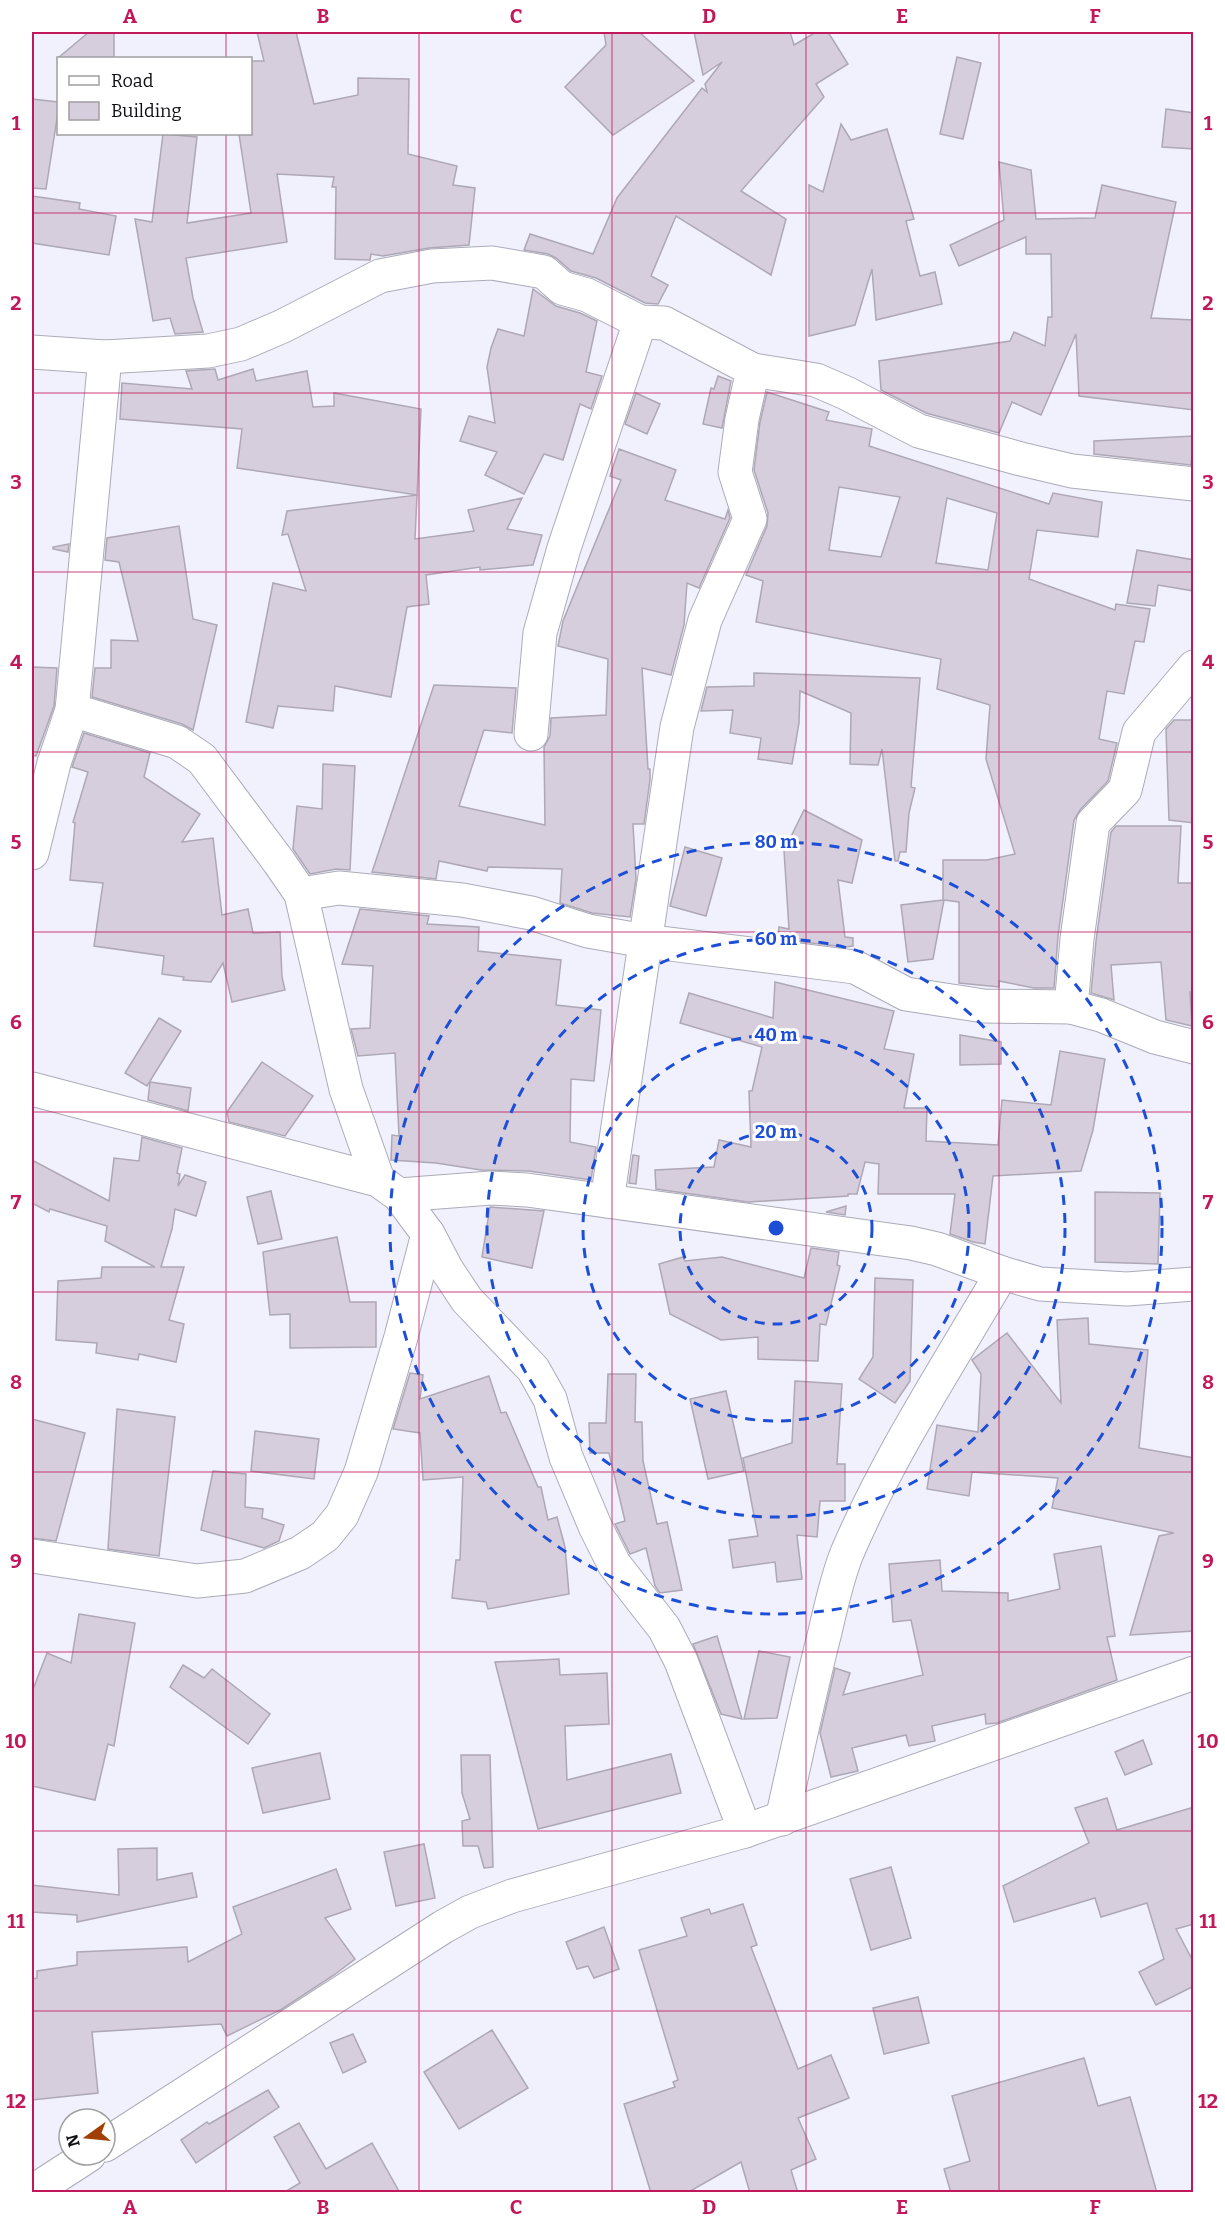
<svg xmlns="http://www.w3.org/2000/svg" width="1225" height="2224" font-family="Bitter,serif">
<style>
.building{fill:#d6cedc;stroke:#aea7b4;stroke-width:1.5;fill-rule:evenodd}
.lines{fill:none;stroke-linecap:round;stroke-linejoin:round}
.street-casing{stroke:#ababba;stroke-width:35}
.street{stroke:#fff;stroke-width:33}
.grid{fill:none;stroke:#c2185b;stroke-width:1.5;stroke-opacity:0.55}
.ring{fill:none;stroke:#1d4ed8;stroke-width:3;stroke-dasharray:10 8}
.centre{fill:#1d4ed8;stroke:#fff;stroke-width:3}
.ring-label{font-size:18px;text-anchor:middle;font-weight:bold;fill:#1d4ed8;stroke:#fff;stroke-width:6;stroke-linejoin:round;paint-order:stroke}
.neatline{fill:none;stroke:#c2185b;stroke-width:2}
.grid-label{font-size:20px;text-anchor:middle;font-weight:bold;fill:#c2185b}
</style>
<rect width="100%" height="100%" fill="#f1f1fd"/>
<!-- building -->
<g class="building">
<path d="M89 32H114V58H58Z"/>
<path d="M257 32H296L314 104 358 95V78L409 79 408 154 457 166 453 185 475 188 469 245 429 248 383 256 371 254 370 260 335 259 336 187H332L334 177 277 174 287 242 186 258 193 298 203 332 175 334 170 318 153 321 135 219 152 222 163 134 197 137 187 223 251 213 239 134H250V61H264Z"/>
<path d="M604 32H639L694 81 613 135 565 87 606 45Z"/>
<path d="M694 32H790L794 45 816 32H828L848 64 816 84 824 97 741 191 786 219 771 275 676 216 651 276 668 285 658 304 645 303 596 278 571 271 556 258 548 254 524 250 530 234 593 254 617 198 702 88 707 92 705 84 722 62 703 75Z"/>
<path d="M957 57 981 63 963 139 940 134Z"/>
<path d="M32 99 58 102V112L46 189 32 188Z"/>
<path d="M1166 109 1194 113V149L1162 147Z"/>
<path d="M841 124 851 140 887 129 914 219 906 221 920 276 935 272 942 304 876 320 872 269 855 325 809 336V185L823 192Z"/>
<path d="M999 162 1031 170 1036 219 1095 218 1102 185 1176 202 1151 318 1194 320V410L1079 396 1076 334 1041 415 1012 402 999 433 926 413 881 390 879 361 1010 341 1014 332 1045 346 1048 317H1052L1051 254H1026V237L959 266 950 245 1004 220Z"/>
<path d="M32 196 80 203 79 209 116 216 109 255 32 243Z"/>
<path d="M533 289 556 306 580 313 597 321 586 372 602 376 591 409 580 404 563 460 544 454 524 494 485 475 497 452 460 441 469 416 495 423 487 367 491 348 498 329 524 336Z"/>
<path d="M215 369 218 380 253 369 256 381 307 371 313 407 334 406V393L421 409 417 495 237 468 242 429 120 419 122 383 192 389 186 371Z"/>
<path d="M718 376 731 381 722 428 703 424 711 388 714 389Z"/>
<path d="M767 392 829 412 826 420 872 429 869 446 1049 504 1053 493 1102 502 1098 537 1037 530 1029 579 1115 610 1116 604 1150 609 1144 642 1135 641 1124 694 1107 691 1099 739 1117 743 1108 781 1080 810 1074 820 1058 936 1054 988H1034L999 981V987L959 983V902L944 900 933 959 908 962 901 905 943 900V860H987L1015 854 986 759 990 705 937 689 941 659 756 622 763 581 746 575 767 526 768 513 754 470 760 422ZM839 487 900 497 881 557 829 550ZM947 498 997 513 988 570 936 563Z"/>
<path d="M636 393 660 404 647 434 625 424Z"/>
<path d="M1194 436 1191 465 1094 454V441Z"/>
<path d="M619 449 676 470 665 500 725 519 728 510 730 518 699 588 687 583 684 625 671 675 642 668 648 769H650V780L644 824H633L636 879 630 917 592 913 560 903 562 869 488 867 487 871 439 861 436 879 372 872 434 685 516 688 512 733 484 730 459 806 545 825 544 747 550 736 551 718 606 715 608 659 558 646 563 621 621 480 610 476Z"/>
<path d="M417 495 415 539 474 531 468 510 522 498 507 529 542 535 533 565 480 570V567L426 575 429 604 407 607 391 697 335 686 333 711 278 706 273 728 246 722 273 583 306 591 288 534 282 535 287 511Z"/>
<path d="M179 526 193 619 217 625 193 730 182 724 92 697 95 668H111V640L138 641 119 562 105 560 107 538Z"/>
<path d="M69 544 68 552 53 549V547Z"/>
<path d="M1137 550 1194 560V591L1158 585 1155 606 1127 603Z"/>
<path d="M32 667 57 668 54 706 36 756 32 755Z"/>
<path d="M754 673 920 678 911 787 915 788 909 813 906 852H900L898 861H895L882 749 878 765 850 764 851 713 800 691 799 723 792 764 758 759 761 738 730 733 733 710 701 711 707 687 754 686Z"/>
<path d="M1174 720H1194V823L1169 820 1166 729Z"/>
<path d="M84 733 150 753 144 777 200 814 182 842 213 838 222 915 248 909 253 933 280 932 282 977 285 990 232 1002 223 963 211 982 183 980 184 977 162 974 164 956 94 946 103 883 70 880 75 823 73 822 88 772 72 767Z"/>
<path d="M323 764 355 766 350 870 336 869 310 874 293 849 297 806 322 809Z"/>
<path d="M804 810 862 840 852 883 838 880 845 937 853 938V946L845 947 778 939 779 927 789 929 784 851Z"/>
<path d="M1116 826H1181L1178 883H1194V992H1190L1192 1026 1166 1020 1161 962 1111 965 1114 1000 1091 993 1096 941 1111 832Z"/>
<path d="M685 847 722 858 706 916 670 906Z"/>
<path d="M360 909 429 916 427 924 479 927 478 951 561 960 556 1005 601 1010 594 1081 571 1079 570 1142 596 1147 591 1180 529 1171 481 1170 436 1163 391 1160 392 1135 399 1136 395 1053 358 1056 351 1029 370 1028 373 966 342 964Z"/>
<path d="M775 982 894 1011 884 1049 914 1054 904 1108H927L926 1141 998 1145 1002 1100 1051 1105 1060 1051 1105 1059 1093 1130 1081 1171 993 1176 985 1244 973 1242 950 1234 955 1194H878L879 1164 865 1162 857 1194H848V1196L748 1202 656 1189 655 1170 714 1167 719 1140 751 1147 749 1091H752L762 1047 680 1023 689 993 773 1018Z"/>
<path d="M159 1018 181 1031 147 1086 125 1073Z"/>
<path d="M960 1035 1001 1042V1064L960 1065Z"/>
<path d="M262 1062 313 1096 285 1136 229 1122 227 1112Z"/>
<path d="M150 1082 191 1088 188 1111 148 1100Z"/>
<path d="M142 1137 182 1148 177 1173 180 1174 178 1186 185 1175 206 1182 196 1216 175 1209 172 1229 161 1267H184L169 1320 184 1324 176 1362 139 1354 138 1360 96 1353 97 1343 56 1340 58 1281 101 1278 102 1267H155L105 1241 107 1226 50 1209 49 1212 32 1203V1160L109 1201 114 1158 139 1161Z"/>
<path d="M633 1155 639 1156 636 1184 629 1183Z"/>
<path d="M271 1191 282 1239 258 1244 247 1197Z"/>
<path d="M1095 1192 1160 1193 1158 1264 1095 1262Z"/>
<path d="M846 1206 845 1215 826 1212Z"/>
<path d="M490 1207 544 1211 532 1268 482 1257Z"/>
<path d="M337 1237 350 1302H376V1347L290 1348V1314L270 1315 263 1252Z"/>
<path d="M811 1248 839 1252 837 1265 840 1266 826 1325 820 1324 818 1361 758 1359V1337L721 1340 670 1314 659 1264 683 1257 685 1261 722 1257 804 1278Z"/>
<path d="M875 1278 913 1280 910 1381 895 1403 859 1379 873 1357Z"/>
<path d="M1088 1318 1089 1344 1148 1350 1139 1448 1194 1458V1631L1130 1635 1159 1536 1174 1533 1052 1508 1058 1478 972 1472 969 1496 927 1489 937 1425 978 1432 981 1374 972 1360 1007 1333 1061 1403 1057 1320Z"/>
<path d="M410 1373 423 1375 420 1399 489 1376 501 1413 506 1412 538 1487H541L548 1520 557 1517 565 1547 569 1594 488 1609 486 1602 452 1598 456 1560H460L463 1477 423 1480 420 1433 393 1429Z"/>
<path d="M608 1374H636L635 1422H642L643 1461 657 1524 667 1522 682 1590 660 1593 655 1586 646 1548 630 1554 615 1524 625 1521 609 1453H590L589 1423H606Z"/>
<path d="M795 1381 842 1384 837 1464H845V1501H820L817 1537 797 1535 802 1579 777 1582 775 1562 733 1568 729 1540 758 1536 743 1458 792 1443Z"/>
<path d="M726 1391 744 1471 708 1479 690 1399Z"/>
<path d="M117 1409 175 1417 159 1556 108 1549Z"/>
<path d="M32 1419 85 1433 56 1541 32 1538Z"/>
<path d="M255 1431 319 1439 314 1479 251 1471Z"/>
<path d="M213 1471 246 1474 245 1507 263 1509 262 1518 284 1525 279 1541 264 1548 201 1530Z"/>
<path d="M1101 1546 1115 1636 1107 1637 1117 1680 997 1723 986 1724 985 1714 932 1726 935 1741 909 1746 906 1735 852 1748 858 1771 831 1777 820 1733 835 1668 850 1673 843 1695 923 1675 911 1620 893 1622 889 1564 940 1560 942 1591 1008 1593V1601L1060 1589 1054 1554Z"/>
<path d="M79 1614 135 1623 114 1746 108 1744 95 1800 32 1786V1692L47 1653 71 1663Z"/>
<path d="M717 1636 742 1719 721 1714 693 1644Z"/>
<path d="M759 1651 790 1657 777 1718 744 1719Z"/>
<path d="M559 1659 560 1675 607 1673 609 1724 565 1726 567 1780 671 1754 681 1793 538 1829 495 1662Z"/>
<path d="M183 1665 204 1678 212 1669 270 1714 248 1744 170 1687Z"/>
<path d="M1143 1740 1152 1764 1125 1775 1115 1752Z"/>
<path d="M320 1753 330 1799 263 1813 252 1768Z"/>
<path d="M461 1755H490L493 1867 484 1868 478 1846H463L462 1821 470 1819 462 1793Z"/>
<path d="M1107 1798 1117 1830 1194 1807V1924L1176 1929 1194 1963V1986L1156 2005 1139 1972 1164 1959 1147 1903 1101 1917 1095 1898 1014 1922 1003 1886 1089 1843 1075 1808Z"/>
<path d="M424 1844 435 1898 396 1906 384 1852Z"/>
<path d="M157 1848V1880L192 1873 197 1897 77 1922V1915L32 1912V1885L119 1895 118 1849Z"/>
<path d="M891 1867 911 1938 871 1950 850 1879Z"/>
<path d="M336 1869 351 1909 325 1918 355 1959 334 1975 282 2009 227 2036 221 2024 92 2032 98 2093 32 2100V1979L37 1978V1971L77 1965V1952L187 1947 188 1962 242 1934 233 1907Z"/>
<path d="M743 1904 757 1945 751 1947 798 2069 831 2055 849 2098 798 2118 816 2159 791 2170 798 2193H750L741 2162 687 2193H651L624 2104 675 2087 673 2082 678 2080 639 1950 687 1936 681 1918 709 1909 711 1914Z"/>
<path d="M604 1927 619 1969 594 1978 588 1966 577 1969 566 1942Z"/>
<path d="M918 1997 929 2043 884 2054 873 2008Z"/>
<path d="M492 2030 528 2088 459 2129 424 2072Z"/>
<path d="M353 2034 366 2062 343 2073 330 2043Z"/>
<path d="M1084 2058 1098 2106 1130 2097 1157 2193H951L944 2169 970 2161 952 2096Z"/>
<path d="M268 2090 279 2107 196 2163 181 2140 207 2122 209 2124Z"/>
<path d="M299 2123 326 2169 372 2143 400 2193H283L300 2183 274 2137Z"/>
</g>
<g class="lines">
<defs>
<g id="street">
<path d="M32 352 105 357 208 351 241 344 283 326 380 276 432 266 492 263 544 272 562 288 587 295 640 322 664 323 753 370 816 380 846 393 919 431 1021 459 1072 471 1194 484"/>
<path d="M72 710 177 742 202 759 279 862 301 894 346 1089 378 1180"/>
<path d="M531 734 540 633 564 548 640 322"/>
<path d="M32 853 54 763 72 710 105 357"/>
<path d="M301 894 339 888 462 900 531 913 588 931 645 941 855 967 906 994 984 1006 1071 1007 1101 1015 1155 1037 1194 1047"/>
<path d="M1071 1007 1077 939 1093 823 1125 790 1139 732 1194 667"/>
<path d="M32 1089 378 1180 399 1195 428 1234 447 1270 467 1300 533 1369 550 1399 566 1457 595 1526 614 1564 664 1628 681 1661 745 1831"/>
<path d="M399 1195 491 1188 527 1190 911 1243 937 1249 1002 1273 1040 1284 1127 1289 1194 1284"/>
<path d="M607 1201 677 727 705 620 750 519 735 472 742 419 753 370"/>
<path d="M32 1556 197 1581 245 1576 300 1553 325 1536 342 1515 361 1472 401 1337 428 1234"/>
<path d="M782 1819C796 1757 809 1694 825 1632 831 1606 837 1578 847 1553 889 1455 948 1365 1002 1273"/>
<path d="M105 2145 443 1927 470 1912 512 1896 745 1831 1194 1673"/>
<path d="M32 2192 89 2155"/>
</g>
</defs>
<!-- street casing -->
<use href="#street" class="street-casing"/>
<!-- street -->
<use href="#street" class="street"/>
</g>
<!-- grid -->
<path class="grid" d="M226 32V58M419 32V2192M612 32V2192M806 32V2192M999 32V2192M226 134V2192M32 213H1194M32 393H1194M32 572H1194M32 752H1194M32 932H1194M32 1112H1194M32 1292H1194M32 1472H1194M32 1652H1194M32 1831H1194M32 2011H1194"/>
<!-- distance rings -->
<g class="ring">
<circle cx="776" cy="1228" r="96"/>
<circle cx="776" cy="1228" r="193"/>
<circle cx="776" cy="1228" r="289"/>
<circle cx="776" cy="1228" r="386"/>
</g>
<circle cx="776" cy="1228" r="9" class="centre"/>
<g class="ring-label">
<text x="776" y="848">80 m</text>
<text x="776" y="945">60 m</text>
<text x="776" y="1041">40 m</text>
<text x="776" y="1138">20 m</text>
</g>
<!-- border -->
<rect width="1225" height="2224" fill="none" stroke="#ffffff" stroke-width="66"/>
<!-- legend -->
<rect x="57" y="57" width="195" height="78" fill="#ffffff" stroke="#9f9fa1" stroke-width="1.5"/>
<rect x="69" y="76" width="30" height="9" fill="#ffffff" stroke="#9f9fa1" stroke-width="1.5"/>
<text x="111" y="87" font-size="18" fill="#0e0e13">Road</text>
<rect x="69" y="102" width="30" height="18" fill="#d6cedc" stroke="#9f9fa1" stroke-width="1.5"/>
<text x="111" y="117" font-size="18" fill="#0e0e13">Building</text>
<!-- north arrow -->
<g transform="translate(87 2137) rotate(255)"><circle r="28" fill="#ffffff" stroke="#9f9fa1" stroke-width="1.5"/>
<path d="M0-4.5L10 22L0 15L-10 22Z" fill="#a24001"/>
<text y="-9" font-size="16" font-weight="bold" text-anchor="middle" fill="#0e0e13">N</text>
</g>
<rect x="33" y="33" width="1159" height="2158" class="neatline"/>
<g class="grid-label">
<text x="130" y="23">A</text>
<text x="323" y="23">B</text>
<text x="516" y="23">C</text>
<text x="709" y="23">D</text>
<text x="902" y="23">E</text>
<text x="1095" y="23">F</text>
<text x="16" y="130">1</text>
<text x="1208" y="130">1</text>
<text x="16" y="310">2</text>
<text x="1208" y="310">2</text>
<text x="16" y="489">3</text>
<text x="1208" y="489">3</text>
<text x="16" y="669">4</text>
<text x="1208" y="669">4</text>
<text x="16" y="849">5</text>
<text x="1208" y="849">5</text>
<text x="16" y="1029">6</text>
<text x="1208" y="1029">6</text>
<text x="16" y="1209">7</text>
<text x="1208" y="1209">7</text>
<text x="16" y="1389">8</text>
<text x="1208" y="1389">8</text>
<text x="16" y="1568">9</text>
<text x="1208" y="1568">9</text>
<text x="16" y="1748">10</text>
<text x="1208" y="1748">10</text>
<text x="16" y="1928">11</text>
<text x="1208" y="1928">11</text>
<text x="16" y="2108">12</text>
<text x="1208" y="2108">12</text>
<text x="130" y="2214">A</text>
<text x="323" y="2214">B</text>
<text x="516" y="2214">C</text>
<text x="709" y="2214">D</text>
<text x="902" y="2214">E</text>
<text x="1095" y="2214">F</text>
</g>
</svg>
